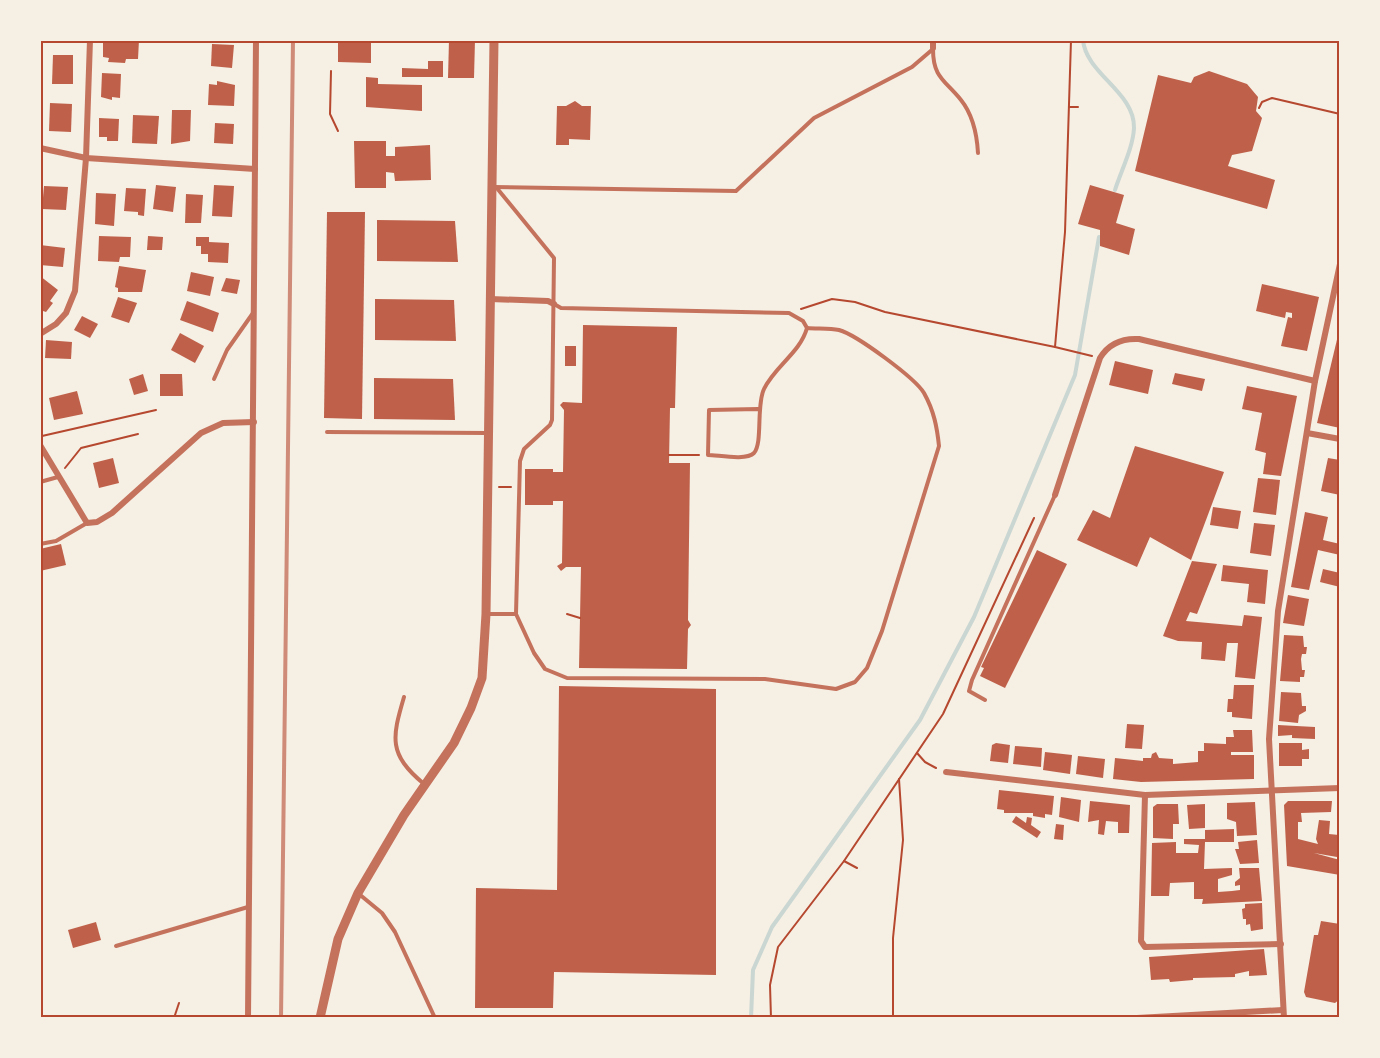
<svg xmlns="http://www.w3.org/2000/svg" width="1380" height="1058" font-family="'PT Sans',sans-serif">
<style>
.lines{fill:none;stroke-linecap:round;stroke-linejoin:round}
.stream{stroke:#c9d6d2;stroke-width:4}
.building{fill:#bf614a}
.path{stroke:#b5482f;stroke-width:2}
.service{stroke:#c5725c;stroke-width:4}
.minor{stroke:#c5725c;stroke-width:6}
.tertiary{stroke:#c5725c;stroke-width:9}
.rail{stroke:#cf8b77;stroke-width:4}
.neatline{fill:none;stroke:#b5482f;stroke-width:2}
</style>
<rect width="100%" height="100%" fill="#f6efe4"/>
<g class="lines">
<!-- stream -->
<g class="stream">
<path d="M1083 40C1086 74 1135 92 1134 128 1133 148 1121 171 1115 190"/>
<path d="M751 1018 753 970 772 927 920 720 974 617 1075 375 1099 237"/>
</g>
</g>
<!-- building -->
<g class="building">
<path d="M103 40H139L138 59H126L125 63 108 62 109 58 103 57Z"/>
<path d="M338 40H371V63L338 62Z"/>
<path d="M449 40H475L474 78H448Z"/>
<path d="M212 44 234 45 232 68 211 66Z"/>
<path d="M53 55H73V84H52Z"/>
<path d="M428 61H443V77H402V68L428 69Z"/>
<path d="M1209 71 1247 84 1258 97 1256 111 1262 118 1252 151 1232 155 1228 166 1275 180 1267 209 1135 171 1158 75 1191 83 1194 77Z"/>
<path d="M102 73 121 74 120 98 112 97V100L101 97Z"/>
<path d="M366 77 378 78V84L422 85V111L366 107Z"/>
<path d="M217 81 235 85 234 106 208 105 209 84 217 85Z"/>
<path d="M575 101 582 106H591L590 140 569 139V145H556L557 106H566Z"/>
<path d="M50 103 72 104 71 132 49 131Z"/>
<path d="M172 110H191L190 141 171 144Z"/>
<path d="M133 115 159 116 157 144 132 143Z"/>
<path d="M99 118 119 119 118 141H107V137H99Z"/>
<path d="M215 123 234 124 233 144 214 143Z"/>
<path d="M354 141H386V156H395V147L430 145 431 180 395 181 394 173 386 172V188H355Z"/>
<path d="M156 185 176 187 173 212 153 209Z"/>
<path d="M214 185 234 186 232 217 212 216Z"/>
<path d="M1090 185 1124 195 1116 223 1135 229 1129 255 1100 246V230L1078 224Z"/>
<path d="M44 186 68 187 66 210 42 209Z"/>
<path d="M126 188 146 189 144 216 138 215V212L124 211Z"/>
<path d="M96 193 116 194 114 226 95 224Z"/>
<path d="M186 194 203 195 201 223H185Z"/>
<path d="M327 212H365L362 419 324 418Z"/>
<path d="M377 220 455 221 458 262 377 261Z"/>
<path d="M99 236 131 237 130 257H120L119 262 98 261Z"/>
<path d="M148 236 163 237 162 250H147Z"/>
<path d="M196 237H209V242L229 243 228 263 208 262V254H201V246H196Z"/>
<path d="M40 245 65 248 63 267 40 265Z"/>
<path d="M119 266 146 270 142 292H118V288L115 287Z"/>
<path d="M191 272 214 277 210 296 187 291Z"/>
<path d="M40 276 58 290 50 301 53 303 46 312 43 311 40 314Z"/>
<path d="M226 278 240 280 237 294 221 291Z"/>
<path d="M1262 284 1319 297 1307 351 1281 346 1288 317 1292 318V313L1286 312 1285 318 1256 311Z"/>
<path d="M118 297 137 303 129 323 111 317Z"/>
<path d="M375 299 454 300 456 341 375 340Z"/>
<path d="M187 301 219 313 213 332 180 320Z"/>
<path d="M82 316 98 324 90 338 74 330Z"/>
<path d="M583 325 677 327 675 408H670L669 463H690L688 620 691 625 688 629 687 669 579 668 581 567H566L561 571 557 566 562 563 563 501H553V505H525V469H553V472H563L564 410 560 405 563 402 582 403Z"/>
<path d="M1340 327V428L1317 423Z"/>
<path d="M180 333 204 346 195 363 171 350Z"/>
<path d="M46 340 72 342 71 359 45 358Z"/>
<rect x="565" y="346" width="11" height="20"/>
<path d="M1115 361 1153 370 1148 394 1109 385Z"/>
<path d="M1175 373 1205 379 1202 391 1172 384Z"/>
<path d="M143 374 148 391 134 395 129 379Z"/>
<path d="M160 374H182L183 396H160Z"/>
<path d="M374 378 453 379 455 420 374 419Z"/>
<path d="M1247 386 1297 396 1281 476 1263 474 1266 453 1255 450 1262 413 1242 409Z"/>
<path d="M77 391 83 414 54 420 49 398Z"/>
<path d="M1135 446 1224 472 1191 560 1150 537 1137 567 1077 540 1093 510 1110 518Z"/>
<path d="M113 458 119 483 99 488 93 463Z"/>
<path d="M1328 458 1340 460V495L1321 491Z"/>
<path d="M1258 478 1280 480 1276 515 1253 512Z"/>
<path d="M1213 507 1241 511 1238 529 1210 525Z"/>
<path d="M1305 512 1328 517 1323 540 1340 544V555L1318 550 1309 590 1291 587Z"/>
<path d="M1254 523 1275 525 1271 556 1250 553Z"/>
<path d="M61 544 66 565 40 571V549Z"/>
<path d="M1037 550 1067 564 1005 688 980 676 984 668 981 667Z"/>
<path d="M1192 561 1217 564 1197 614 1190 612 1186 621 1242 626 1244 615 1262 617 1255 679 1235 677 1238 643H1227L1225 661 1201 659 1202 642 1178 641 1163 636Z"/>
<path d="M1223 565 1268 570 1265 604 1247 602 1249 584 1221 581Z"/>
<path d="M1323 569 1340 573V587L1320 582Z"/>
<path d="M1288 595 1309 599 1304 626 1283 623Z"/>
<path d="M1284 635 1303 636 1304 647H1307L1306 654H1302L1301 659 1302 670H1305L1304 677H1300V682L1280 681Z"/>
<path d="M1234 685H1254L1252 719 1232 717V712H1227L1228 699H1233Z"/>
<path d="M559 686 716 689V975L554 972 553 1008H475L476 888 557 890Z"/>
<path d="M1281 692 1301 693 1302 706H1306V711L1299 715 1298 723 1279 721Z"/>
<path d="M1127 724 1144 725 1142 749 1125 748Z"/>
<path d="M1278 725 1315 727V739L1292 738V735L1278 736Z"/>
<path d="M1233 730H1252L1253 752H1231V755H1254V779L1141 782 1113 779 1115 758 1143 761V758H1151L1152 754 1156 752 1159 758 1173 759V764L1198 762V751H1204V743L1226 744V737H1234Z"/>
<path d="M996 743 1010 745 1008 763 990 761 992 745Z"/>
<path d="M1279 743H1302V750L1309 749V759H1302V766H1279Z"/>
<path d="M1015 746 1042 748 1041 767 1013 764Z"/>
<path d="M1045 752 1072 755 1070 774 1043 770Z"/>
<path d="M1078 756 1105 759 1103 778 1076 774Z"/>
<path d="M999 790 1054 796 1052 815 1045 814V818L1033 816V813H1004V810L997 809Z"/>
<path d="M1061 797 1081 800 1079 822 1059 817Z"/>
<path d="M1090 801 1130 805 1129 833H1118V822L1106 821 1104 835 1098 834 1099 820 1088 822Z"/>
<path d="M1288 801H1332L1331 812 1301 813 1302 822H1298V839L1318 844 1316 839 1319 820 1330 821 1329 834 1339 835 1337 857 1314 853 1340 860V875L1287 866 1284 805Z"/>
<path d="M1255 802 1257 835 1237 836 1236 822 1227 819V803Z"/>
<path d="M1157 804H1178L1179 824H1173V839L1153 838V807Z"/>
<path d="M1205 804V828L1189 829 1187 805Z"/>
<path d="M1016 816 1026 823 1027 817 1032 818 1031 825 1041 832 1037 838 1012 822Z"/>
<path d="M1056 824 1064 825 1063 840 1054 839Z"/>
<path d="M1234 829V842H1205L1204 869 1232 868V875L1218 879V892L1232 891 1240 890V885L1235 886V882L1240 878 1239 868H1259L1262 901 1202 904 1203 899H1194V882L1170 883 1169 896H1151L1152 843 1176 842V853H1198L1199 845 1184 844V839H1205V830Z"/>
<path d="M1257 840 1259 863 1240 864 1235 849H1239L1238 842Z"/>
<path d="M1262 903 1263 929 1251 931 1250 924 1246 925V919H1243L1242 909 1245 908V904Z"/>
<path d="M1321 921 1340 924V999L1335 1003 1306 997 1304 992 1314 935H1318Z"/>
<path d="M96 922 101 940 73 948 68 930Z"/>
<path d="M1264 949 1267 975 1249 976V971L1235 974V977L1193 978V980L1170 982 1169 979 1151 980 1149 957Z"/>
</g>
<g class="lines">
<!-- path -->
<g class="path">
<path d="M1071 40 1065 232 1055 347 1092 356"/>
<path d="M331 71 330 114 338 131"/>
<path d="M1069 107H1078"/>
<path d="M1259 108 1262 102 1272 98 1340 114"/>
<path d="M801 309 832 299 855 302 885 312 1055 347"/>
<path d="M42 436 156 410"/>
<path d="M669 455H699"/>
<path d="M65 468 81 448 138 434"/>
<path d="M499 487H511"/>
<path d="M567 614 580 618"/>
<path d="M917 753 925 762 936 768"/>
<path d="M844 861 857 868"/>
<path d="M174 1018 179 1003"/>
<path d="M771 1018 770 985 778 947 844 861 943 714 1034 518"/>
<path d="M893 1018V938L903 840 899 779"/>
</g>
<!-- service -->
<g class="service">
<path d="M933 49C933 78 945 80 961 100 973 115 977 135 978 153"/>
<path d="M494 187 736 191 814 118 912 67 933 49"/>
<path d="M496 187 554 258 552 420 550 425 524 449 520 461 516 614"/>
<path d="M554 304 561 308 789 313 803 321 807 328C800 353 775 366 764 389 756 405 763 443 754 453 746 461 718 455 708 455L709 410 758 409"/>
<path d="M214 379 227 350 253 313"/>
<path d="M327 432 487 433"/>
<path d="M40 482 58 477"/>
<path d="M40 544 56 541 87 523"/>
<path d="M487 614H516L534 653 545 669 567 678 765 679 836 689 855 682 867 668 882 631 939 446C937 427 934 411 924 393 915 378 857 335 839 330 829 328 817 329 807 328"/>
<path d="M404 697C392 738 388 754 424 784"/>
<path d="M985 700 969 691 972 680 1055 495"/>
<path d="M359 894 382 913 395 932 435 1018"/>
<path d="M116 946 248 907"/>
</g>
<!-- minor -->
<g class="minor">
<path d="M933 48V40"/>
<path d="M40 148 86 158 255 169"/>
<path d="M490 299 548 301 554 304"/>
<path d="M40 334 56 324 66 313 75 291 86 158 90 40"/>
<path d="M1307 433 1340 439"/>
<path d="M40 445 87 523 97 522 112 513 201 433 223 423 254 422"/>
<path d="M1055 495 1100 358C1109 343 1122 338 1139 339L1315 381"/>
<path d="M946 772 1145 795 1340 788"/>
<path d="M1145 795 1141 941 1145 947 1281 944"/>
<path d="M248 1018 256 40"/>
<path d="M1137 1018 1283 1010"/>
<path d="M1284 1018 1269 739 1278 611 1315 381 1340 264"/>
</g>
<!-- tertiary -->
<path class="tertiary" d="M320 1018 338 939 358 893 404 815 454 743 471 708 482 678 486 614 494 40"/>
<!-- rail -->
<path class="rail" d="M281 1018 293 40"/>
</g>
<!-- border -->
<rect width="1380" height="1058" fill="none" stroke="#f6efe4" stroke-width="84"/>
<rect x="42" y="42" width="1296" height="974" class="neatline"/>
</svg>
